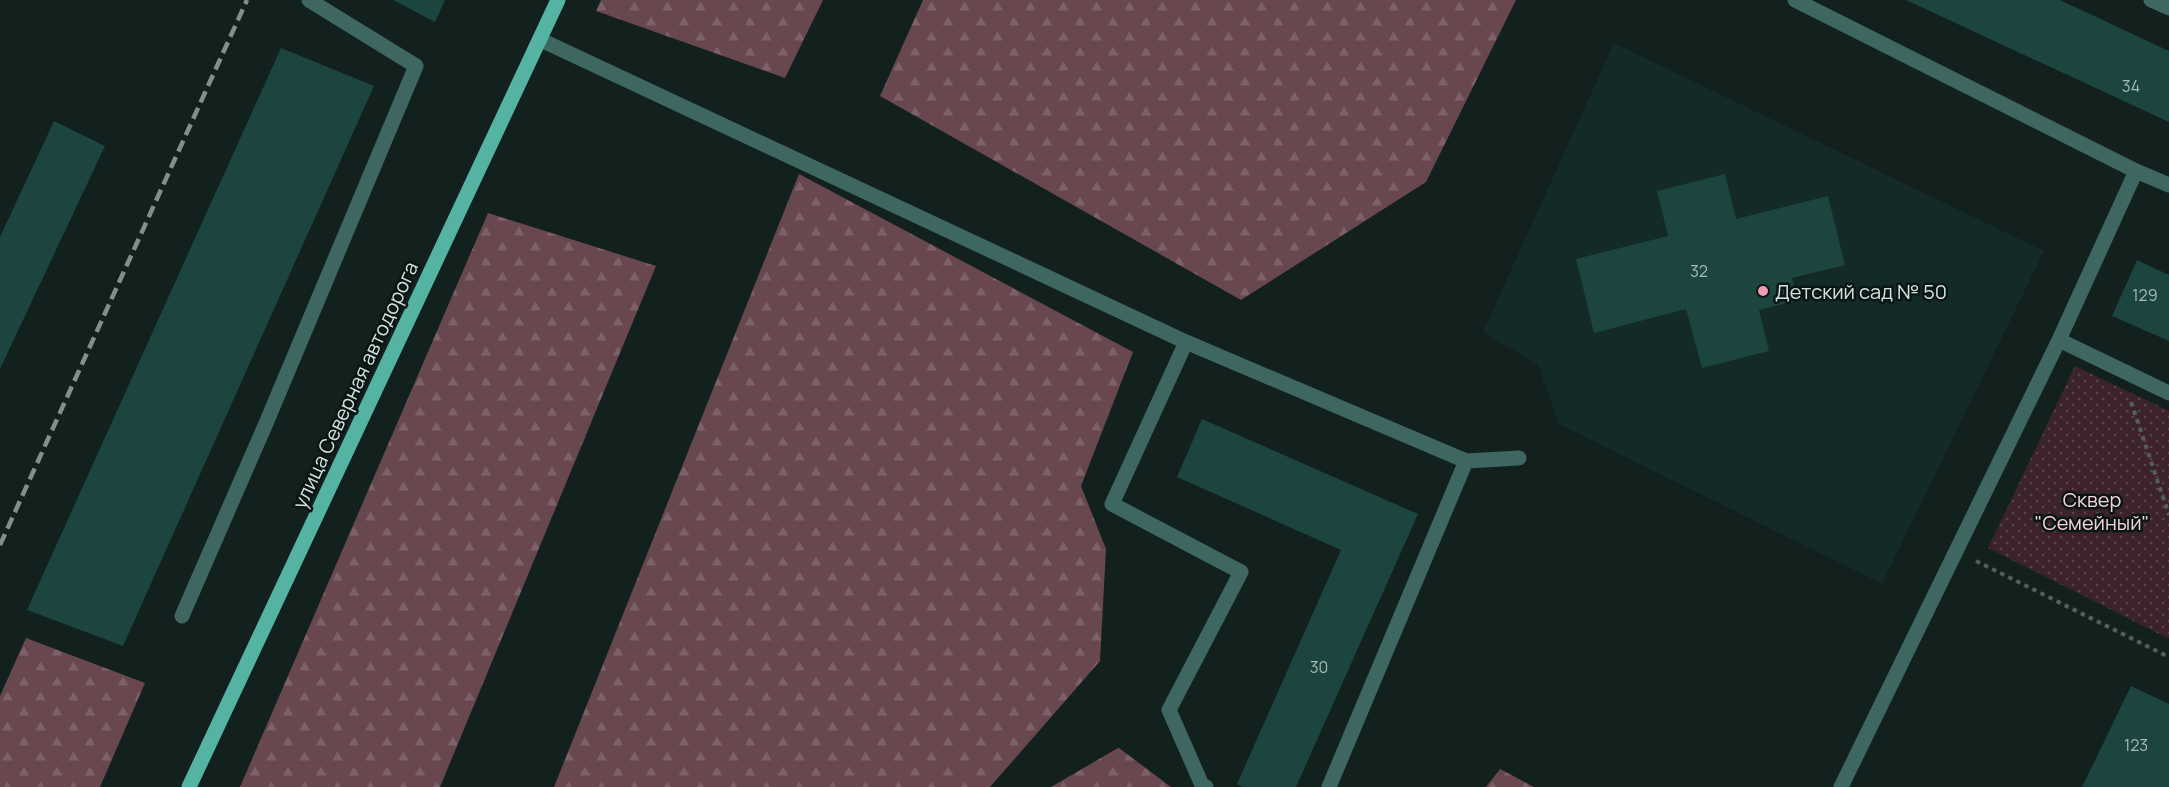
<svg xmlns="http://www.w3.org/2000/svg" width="2169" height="787" font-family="Manrope,sans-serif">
  <defs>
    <pattern id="forest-firs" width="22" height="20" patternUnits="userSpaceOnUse" patternTransform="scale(1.5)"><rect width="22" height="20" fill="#69474f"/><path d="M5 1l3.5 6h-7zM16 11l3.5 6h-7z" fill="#7e6168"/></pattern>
    <pattern id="park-dots" width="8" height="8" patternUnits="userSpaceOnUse" patternTransform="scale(1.5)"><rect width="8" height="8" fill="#3c232a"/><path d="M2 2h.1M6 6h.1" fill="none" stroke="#574348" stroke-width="1.8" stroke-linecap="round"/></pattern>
  </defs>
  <rect width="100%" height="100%" fill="#12201e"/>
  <path fill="#142a26" d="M1614 43 2044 251 1882 584 1559 424 1538 365 1483 332Z"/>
  <path fill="url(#forest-firs)" d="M601 0H823L785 78 596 11Z
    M923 0H1516L1426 182 1241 300 880 96Z
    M799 174 1133 352 1081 486 1106 549 1100 661 990 787H554Z
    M488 213 656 266 440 787H240Z
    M26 638 145 683 100 787H0V696Z
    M1119 748 1171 787H1051L1118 748Z
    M1500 769 1534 787H1486Z"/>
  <path fill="url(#park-dots)" d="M2075 366 2169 411V639L1988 548Z"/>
  <path fill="#1b453e" d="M393 0H445L435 22Z
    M1906 0H2060L2169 51V122Z
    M281 48 374 86 123 646 27 610Z
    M54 121 105 146 0 369V237Z
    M1725 174 1736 219 1828 196 1845 265 1792 278 1798 300 1759 310 1769 351 1702 368 1686 309 1594 333 1576 259 1668 236 1657 191Z
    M2137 260 2169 275V341L2112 316Z
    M1202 419 1418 514 1296 787H1243L1237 784 1341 550 1177 477Z
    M2131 686 2169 704V787H2082Z"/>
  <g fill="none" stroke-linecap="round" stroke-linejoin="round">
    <path stroke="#525f5d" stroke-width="4" stroke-dasharray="4.5 4.5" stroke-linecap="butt" d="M2131 402 2169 515
      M1976 561 2169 657"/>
    <path stroke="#3d6760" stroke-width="15" d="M1795 0 2136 171
      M2151 0 2169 8
      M541 40 1186 342 1466 461 1519 458
      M2059 340 2169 393
      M1186 342 1112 504 1241 572 1169 710 1202 785 1206 787
      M182 616 267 421 416 66 309 0
      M1329 787 1466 461
      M1841 787 2059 340 2136 171 2169 185"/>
    <path stroke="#55b3a4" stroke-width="15" d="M189 787 558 0"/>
    <path stroke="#848f8d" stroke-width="4.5" stroke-dasharray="12 6" stroke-linecap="butt" d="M0 545 247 0"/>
  </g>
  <circle fill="#f19ab2" stroke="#091714" stroke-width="2" cx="1763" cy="291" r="6"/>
  <g text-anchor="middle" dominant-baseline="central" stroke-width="5" stroke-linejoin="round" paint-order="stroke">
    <g font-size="16" fill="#a8b9b6">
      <text x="2131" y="86">34</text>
      <text x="1699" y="271">32</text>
      <text x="2145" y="295">129</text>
      <text x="1319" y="667">30</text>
      <text x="2136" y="745">123</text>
    </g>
    <g font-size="20" fill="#d7e0de" stroke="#091714" text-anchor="start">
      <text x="1775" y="291">Детский сад № 50</text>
    </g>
    <g font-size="20" fill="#d7e0de" stroke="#091714">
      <text transform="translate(355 385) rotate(-65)">улица Северная автодорога</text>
    </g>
    <g font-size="20" fill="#f8d0d9" stroke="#091714">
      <text x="2092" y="499">Сквер<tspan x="2092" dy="23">"Семейный"</tspan></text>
    </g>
  </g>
</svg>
